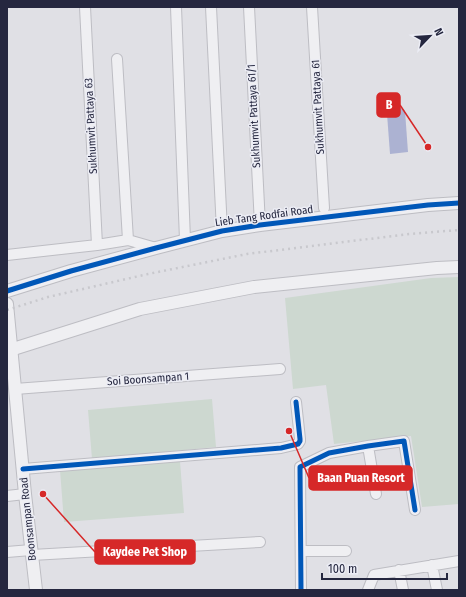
<svg xmlns="http://www.w3.org/2000/svg" width="466" height="597" font-family="'Fira Sans Condensed',sans-serif">
  <rect width="100%" height="100%" fill="#e0e0e5"/>
  <path fill="#cdd8d0" d="M459 277V504L422 507 411 436 334 444 326 385 293 389 285 298 431 278Z
    M212 399 216 447 92 459 88 410Z
    M180 461 184 513 64 522 60 470Z"/>
  <path fill="#acb2d2" d="M396 107 403 109 405 111 408 152 390 154 387 114 392 109Z"/>
  <g fill="none" stroke-linecap="round" stroke-linejoin="round">
    <defs>
      <path id="minor" d="M85 7 97 245
        M176 7 185 240
        M211 7 222 231
        M249 7 260 225
        M312 7 324 208
        M117 59 128 240
        M7 255 97 245 128 240 156 248
        M15 389 280 369
        M368 446 376 494
        M23 469 281 448 298 444 300 441V439L296 402
        M7 496 25 494
        M301 551H346
        M7 552 31 550
        M32 555 260 542
        M432 565 437 590
        M399 570 403 590
        M301 590 300 467 329 453 368 446 404 441 415 510
        M368 590 374 575 459 561"/>
      <path id="tertiary" d="M7 291 71 271 156 248 222 231 260 225 428 205 459 203
        M7 304 25 494 36 590
        M7 351 140 309 254 287 437 268 459 267"/>
    </defs>
    <use href="#minor" stroke="#bdbdc3" stroke-width="12"/>
    <use href="#tertiary" stroke="#bdbdc3" stroke-width="14"/>
    <use href="#minor" stroke="#efeff2" stroke-width="10"/>
    <use href="#tertiary" stroke="#efeff2" stroke-width="12"/>
    <path stroke="#c8c8cd" stroke-width="2.5" stroke-dasharray="2 4" stroke-linecap="butt" d="M7 310 48 297 148 274 247 254 409 234 459 230"/>
    <defs>
      <path id="cycleway" d="M7 291 71 271 156 248 222 231 260 225 428 205 459 203
        M23 469 281 448 298 444 300 441V439L296 402
        M301 590 300 467 329 453 368 446 404 441 415 510"/>
    </defs>
    <use href="#cycleway" stroke="#ecedf5" stroke-width="8"/>
    <use href="#cycleway" stroke="#0057b8" stroke-width="5"/>
  </g>
  <g text-anchor="middle" dominant-baseline="central" stroke-width="3" stroke-linejoin="round" paint-order="stroke">
    <g font-size="11" fill="#25273f" stroke="#ecedf5">
      <text transform="translate(318 107) rotate(-93)">Sukhumvit Pattaya 61</text>
      <text transform="translate(254 116) rotate(-93)">Sukhumvit Pattaya 61/1</text>
      <text transform="translate(91 126) rotate(-93)">Sukhumvit Pattaya 63</text>
      <text transform="translate(264 216) rotate(-8)">Lieb Tang Rodfai Road</text>
      <text transform="translate(148 379) rotate(-4)">Soi Boonsampan 1</text>
      <text transform="translate(28 519) rotate(-96)">Boonsampan Road</text>
    </g>
  </g>
  <path fill="none" stroke="#d62828" stroke-width="1.5" d="M428 147L400 105M289 431L309 478M43 494L95 552"/>
  <g fill="#d62828" stroke="#ecedf5" stroke-width="1.5">
    <circle cx="428" cy="147" r="4"/>
    <circle cx="289" cy="431" r="4"/>
    <circle cx="43" cy="494" r="4"/>
  </g>
  <g fill="#d62828" stroke="#d62828" stroke-width="1.5">
    <rect x="377" y="93" width="23" height="24" rx="4"/>
    <rect x="309" y="466" width="103" height="24" rx="4"/>
    <rect x="95" y="540" width="100" height="24" rx="4"/>
  </g>
  <g font-size="12" text-anchor="middle" font-weight="bold" fill="#fff">
    <text x="389" y="109">B</text>
    <text x="361" y="482">Baan Puan Resort</text>
    <text x="145" y="556">Kaydee Pet Shop</text>
  </g>
  <rect width="466" height="597" fill="none" stroke="#25273f" stroke-width="16"/>
  <g transform="translate(430 36) rotate(65)" stroke="#ecedf5" stroke-width="3" paint-order="stroke">
  <path d="M0-3L7 15L0 10L-7 15Z" fill="#25273f"/>
  <text y="-6" font-size="11" font-weight="bold" text-anchor="middle" fill="#25273f">N</text>
  </g>
  <path d="M322 573v6h125v-6" fill="none" stroke="#25273f" stroke-width="2"/>
  <text x="328" y="573" font-size="12" fill="#25273f" stroke="#ecedf5" stroke-width="3" paint-order="stroke">100 m</text>
</svg>
